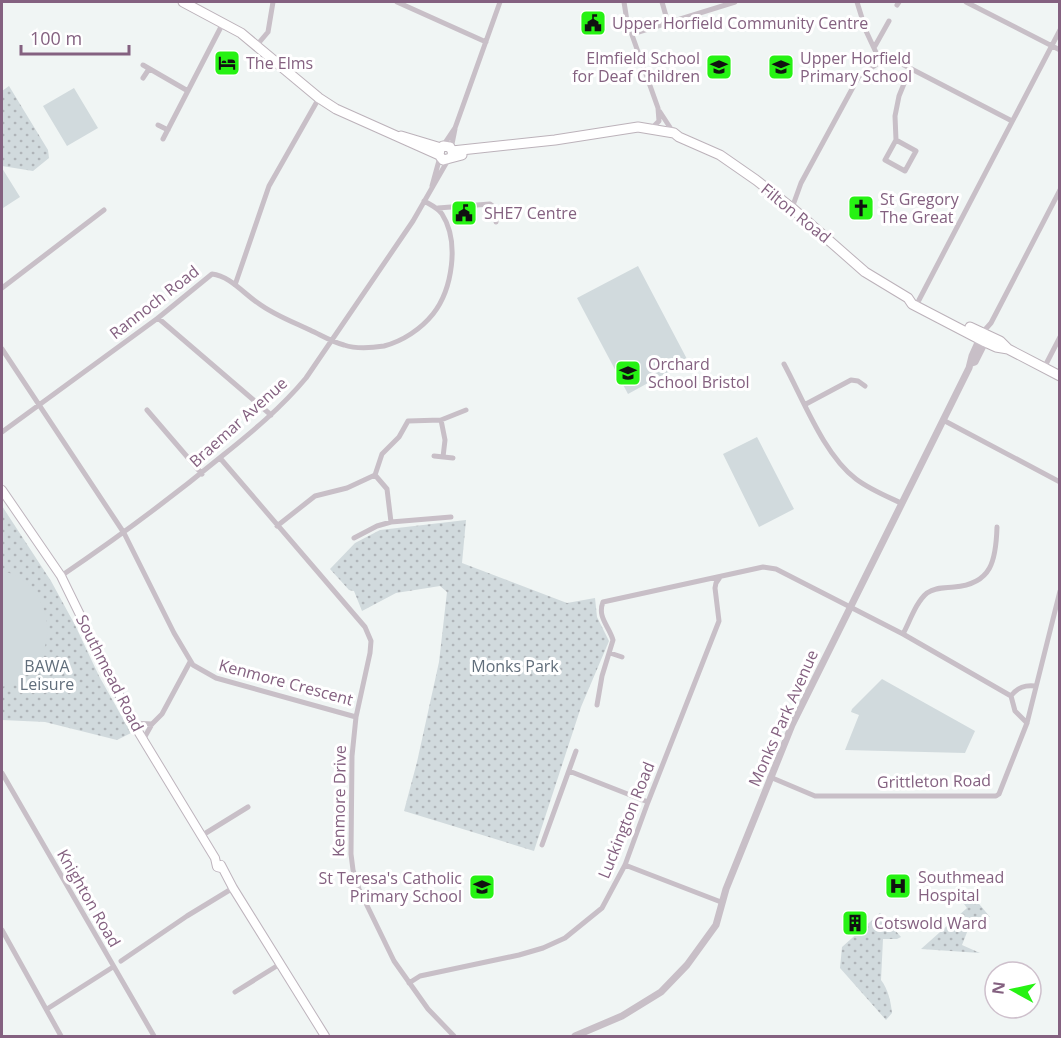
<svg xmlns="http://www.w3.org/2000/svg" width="1061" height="1038" font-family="'Open Sans',sans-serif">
  <defs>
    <pattern id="grass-dots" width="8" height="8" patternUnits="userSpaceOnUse" patternTransform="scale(1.5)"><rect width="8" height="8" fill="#d1dadd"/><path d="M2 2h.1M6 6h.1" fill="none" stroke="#afb4b8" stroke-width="1.8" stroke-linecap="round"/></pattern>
  </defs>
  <rect width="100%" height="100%" fill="#f0f5f4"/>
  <path fill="url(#grass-dots)" d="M9 86 48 150 49 158 33 171 2 166V91Z
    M2 506 51 581 75 625 99 676 131 733 117 740 45 722 2 720Z
    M466 520 462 563 567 603 595 598 597 617 609 641 581 707 534 851 404 811 417 762 439 662 447 592 440 586 396 593 362 611 354 591 349 590 330 569 355 543 380 530Z
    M955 892 970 893 990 917H973L962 945 980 953 921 949 967 908Z
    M880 913 901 937 897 939H883L881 980C888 989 891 1002 892 1013L886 1020 840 968 842 947Z"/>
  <path fill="#d1dadd" d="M74 88 98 128 67 146 43 106Z
    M2 168 20 197 3 208 2 206Z
    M638 266 688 361 628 394 577 298Z
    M757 437 794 509 759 527 723 454Z
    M2 571C46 580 63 640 30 671 22 679 12 683 2 687Z
    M882 679 975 731 965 753 845 750 859 715 851 712 852 709Z"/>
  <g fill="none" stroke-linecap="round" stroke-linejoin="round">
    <defs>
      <path id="secondary" d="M2 490 61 576 133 723 215 858 217 867 221 868
        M221 865 233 888 325 1036"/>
      <path id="primary" d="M183 2 241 33 319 98 336 109 439 155
        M401 136 441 148
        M452 151 555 140 638 127 674 133 679 137 720 155 756 180 792 208 865 272 908 298 912 304 985 342 996 347 1008 349
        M451 157 453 153 450 147 443 146 440 149 439 155 443 160 462 155
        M970 327 1000 341 1008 349 1060 376"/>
    </defs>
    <use href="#secondary" stroke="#beb4bd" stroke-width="10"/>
    <use href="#primary" stroke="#bcb2ba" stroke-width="11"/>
    <path stroke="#c8bfc7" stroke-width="5" d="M397 2 486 42
      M624 2 627 21 658 108 659 121 652 128
      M662 2 668 23
      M857 2 866 31 880 61
      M966 2 1060 50
      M897 5 899 2
      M632 34 735 2
      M257 45 268 32 273 2
      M875 46 889 21
      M880 61 892 60 898 62 1012 121
      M143 65 188 91
      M143 78 149 69
      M660 112 673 132
      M158 125 168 130
      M163 139 223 23
      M896 140 916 151 905 171 885 160 896 140 895 116 899 96 910 69
      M443 146 455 128 500 2
      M451 149 455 129
      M432 186 440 157
      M438 208 490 204 494 207 496 222
      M792 208 801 183 858 78C864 69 873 69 880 61
      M235 285 269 186 319 98
      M2 288 104 210
      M919 300 1060 30
      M158 318 271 415
      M982 333 991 323 1060 190
      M2 349 124 533 174 633 193 665 216 678 356 717
      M784 364C803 399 824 455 856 479 869 489 886 496 901 503
      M1044 368 1060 337
      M806 404 851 380 858 381 865 386
      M147 410 202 474
      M441 420 445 440 443 457
      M943 420 1060 482
      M2 432 158 318 212 274C230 276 244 294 258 303 274 315 293 322 310 330 321 335 332 342 344 345 356 349 371 348 384 346 403 341 421 329 433 314 452 290 460 242 442 214 438 208 431 205 424 201
      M434 456 453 458
      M220 458 365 627 371 641 370 653 356 717 352 756 351 854 353 870 359 889 394 961 428 1009 454 1036
      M375 475 387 489 391 522
      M277 526 315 496 347 488 375 475 382 454 399 437 408 421 441 420 466 410
      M354 538 377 526 391 522 451 517
      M61 576C117 538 170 499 222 456 252 432 281 408 306 378L413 221 448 160
      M903 634C910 621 916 602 927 593 935 587 945 588 954 587 992 584 996 560 997 527
      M610 653 622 657
      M597 705 602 676 613 640C609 626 597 617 603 602L763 567 776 569 903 634 1011 696
      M133 723 152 724
      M1027 723 1015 711 1011 696C1018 687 1025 685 1035 686
      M143 740 152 724 162 714 190 662
      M569 771 648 802
      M2 773 154 1036
      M770 777 815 796H996L999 794 1027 723 1060 591
      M201 836 248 807
      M542 845 576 751
      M625 865 721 902
      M2 930 61 1036
      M121 961 187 916 233 888
      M409 983 420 976 519 955 543 948 565 938 602 908 625 865 648 802 719 621 715 588 716 583 720 577
      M235 992 280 964
      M47 1009 113 967"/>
    <path stroke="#c8bfc7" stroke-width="7" d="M972 363 975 362 987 338
      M575 1036 622 1016 661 992 687 965 716 925 726 889 792 725 969 368 972 356 981 336"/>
    <use href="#secondary" stroke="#fff" stroke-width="8"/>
    <use href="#primary" stroke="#fff" stroke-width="9"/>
  </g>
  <defs>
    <symbol id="civic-square" viewBox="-11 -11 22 22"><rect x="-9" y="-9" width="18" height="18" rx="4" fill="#26f213" stroke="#fff"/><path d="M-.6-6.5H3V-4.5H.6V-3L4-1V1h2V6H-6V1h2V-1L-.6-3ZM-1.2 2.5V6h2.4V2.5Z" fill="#111"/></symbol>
    <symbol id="hotel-square" viewBox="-11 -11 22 22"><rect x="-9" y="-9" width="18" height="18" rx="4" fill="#26f213" stroke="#fff"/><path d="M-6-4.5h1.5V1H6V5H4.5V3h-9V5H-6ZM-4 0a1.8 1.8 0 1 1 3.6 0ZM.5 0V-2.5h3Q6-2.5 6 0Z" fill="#111"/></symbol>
    <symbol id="school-square" viewBox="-11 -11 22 22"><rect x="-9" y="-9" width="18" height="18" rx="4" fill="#26f213" stroke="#fff"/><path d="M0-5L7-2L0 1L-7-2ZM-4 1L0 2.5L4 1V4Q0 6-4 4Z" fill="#111"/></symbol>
    <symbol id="church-square" viewBox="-11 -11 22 22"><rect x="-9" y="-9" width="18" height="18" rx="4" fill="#26f213" stroke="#fff"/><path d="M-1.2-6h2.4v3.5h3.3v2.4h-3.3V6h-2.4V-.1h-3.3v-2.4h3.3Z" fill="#111"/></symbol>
    <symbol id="hospital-square" viewBox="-11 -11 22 22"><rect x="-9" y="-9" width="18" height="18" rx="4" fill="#26f213" stroke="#fff"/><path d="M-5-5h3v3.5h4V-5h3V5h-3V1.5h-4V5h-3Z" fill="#111"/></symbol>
    <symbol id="building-square" viewBox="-11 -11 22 22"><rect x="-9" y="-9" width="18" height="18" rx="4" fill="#26f213" stroke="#fff"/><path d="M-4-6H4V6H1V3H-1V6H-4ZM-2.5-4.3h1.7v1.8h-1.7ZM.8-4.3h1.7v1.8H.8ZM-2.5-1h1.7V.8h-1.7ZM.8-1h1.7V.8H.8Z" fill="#111"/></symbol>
  </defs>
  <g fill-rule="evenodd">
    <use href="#civic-square" x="578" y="8" width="30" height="30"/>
    <use href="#hotel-square" x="212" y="48" width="30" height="30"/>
    <use href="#school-square" x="704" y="52" width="30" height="30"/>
    <use href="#school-square" x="766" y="52" width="30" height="30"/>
    <use href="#church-square" x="846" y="193" width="30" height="30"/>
    <use href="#civic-square" x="449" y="198" width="30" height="30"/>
    <use href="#school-square" x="613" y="358" width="30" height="30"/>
    <use href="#hospital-square" x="883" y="871" width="30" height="30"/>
    <use href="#school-square" x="467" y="872" width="30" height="30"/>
    <use href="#building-square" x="840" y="908" width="30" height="30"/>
  </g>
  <g text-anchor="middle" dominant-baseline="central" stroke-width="6" stroke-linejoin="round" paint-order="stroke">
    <g font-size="16" fill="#846180" stroke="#fff" text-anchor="start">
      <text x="612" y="23">Upper Horfield Community Centre</text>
      <text x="700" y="58" text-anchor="end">Elmfield School<tspan x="700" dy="18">for Deaf Children</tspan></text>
      <text x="800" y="58">Upper Horfield<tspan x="800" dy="18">Primary School</tspan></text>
      <text x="246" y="63">The Elms</text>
      <text x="880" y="199">St Gregory<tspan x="880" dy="18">The Great</tspan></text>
      <text x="484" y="213">SHE7 Centre</text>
      <text x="648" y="364">Orchard<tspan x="648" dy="18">School Bristol</tspan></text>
      <text x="918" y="877">Southmead<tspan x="918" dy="18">Hospital</tspan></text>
      <text x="462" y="878" text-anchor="end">St Teresa's Catholic<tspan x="462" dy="18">Primary School</tspan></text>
      <text x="874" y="923">Cotswold Ward</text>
    </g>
    <g font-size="16" fill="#846180" stroke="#fff">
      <text transform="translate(796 213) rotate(39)">Filton Road</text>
      <text transform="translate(154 302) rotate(-38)">Rannoch Road</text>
      <text transform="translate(238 422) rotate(-42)">Braemar Avenue</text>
      <text transform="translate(110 673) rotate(63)">Southmead Road</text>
      <text transform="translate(286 682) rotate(15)">Kenmore Crescent</text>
      <text transform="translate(783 718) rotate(-66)">Monks Park Avenue</text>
      <text transform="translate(934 781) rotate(-1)">Grittleton Road</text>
      <text transform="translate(339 801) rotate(-89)">Kenmore Drive</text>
      <text transform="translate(626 820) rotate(-68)">Luckington Road</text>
      <text transform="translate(89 898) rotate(60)">Knighton Road</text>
    </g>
    <g font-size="16" fill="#616e7b" stroke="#fff">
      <text x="47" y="666">BAWA<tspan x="47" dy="18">Leisure</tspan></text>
      <text x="515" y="666">Monks Park</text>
    </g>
  </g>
  <rect width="1061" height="1038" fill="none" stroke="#846180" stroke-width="6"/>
  <g transform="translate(1013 990) rotate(278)"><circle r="28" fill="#ffffff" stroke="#cec0cc" stroke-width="1.5"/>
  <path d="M0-4.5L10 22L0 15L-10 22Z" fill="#26f213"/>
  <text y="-9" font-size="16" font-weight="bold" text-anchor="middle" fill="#846180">N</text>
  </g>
  <path d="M21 45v9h108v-9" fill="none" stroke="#846180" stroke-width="3"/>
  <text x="30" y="45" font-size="18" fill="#846180" stroke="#ffffff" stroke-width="4.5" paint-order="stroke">100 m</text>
</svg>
